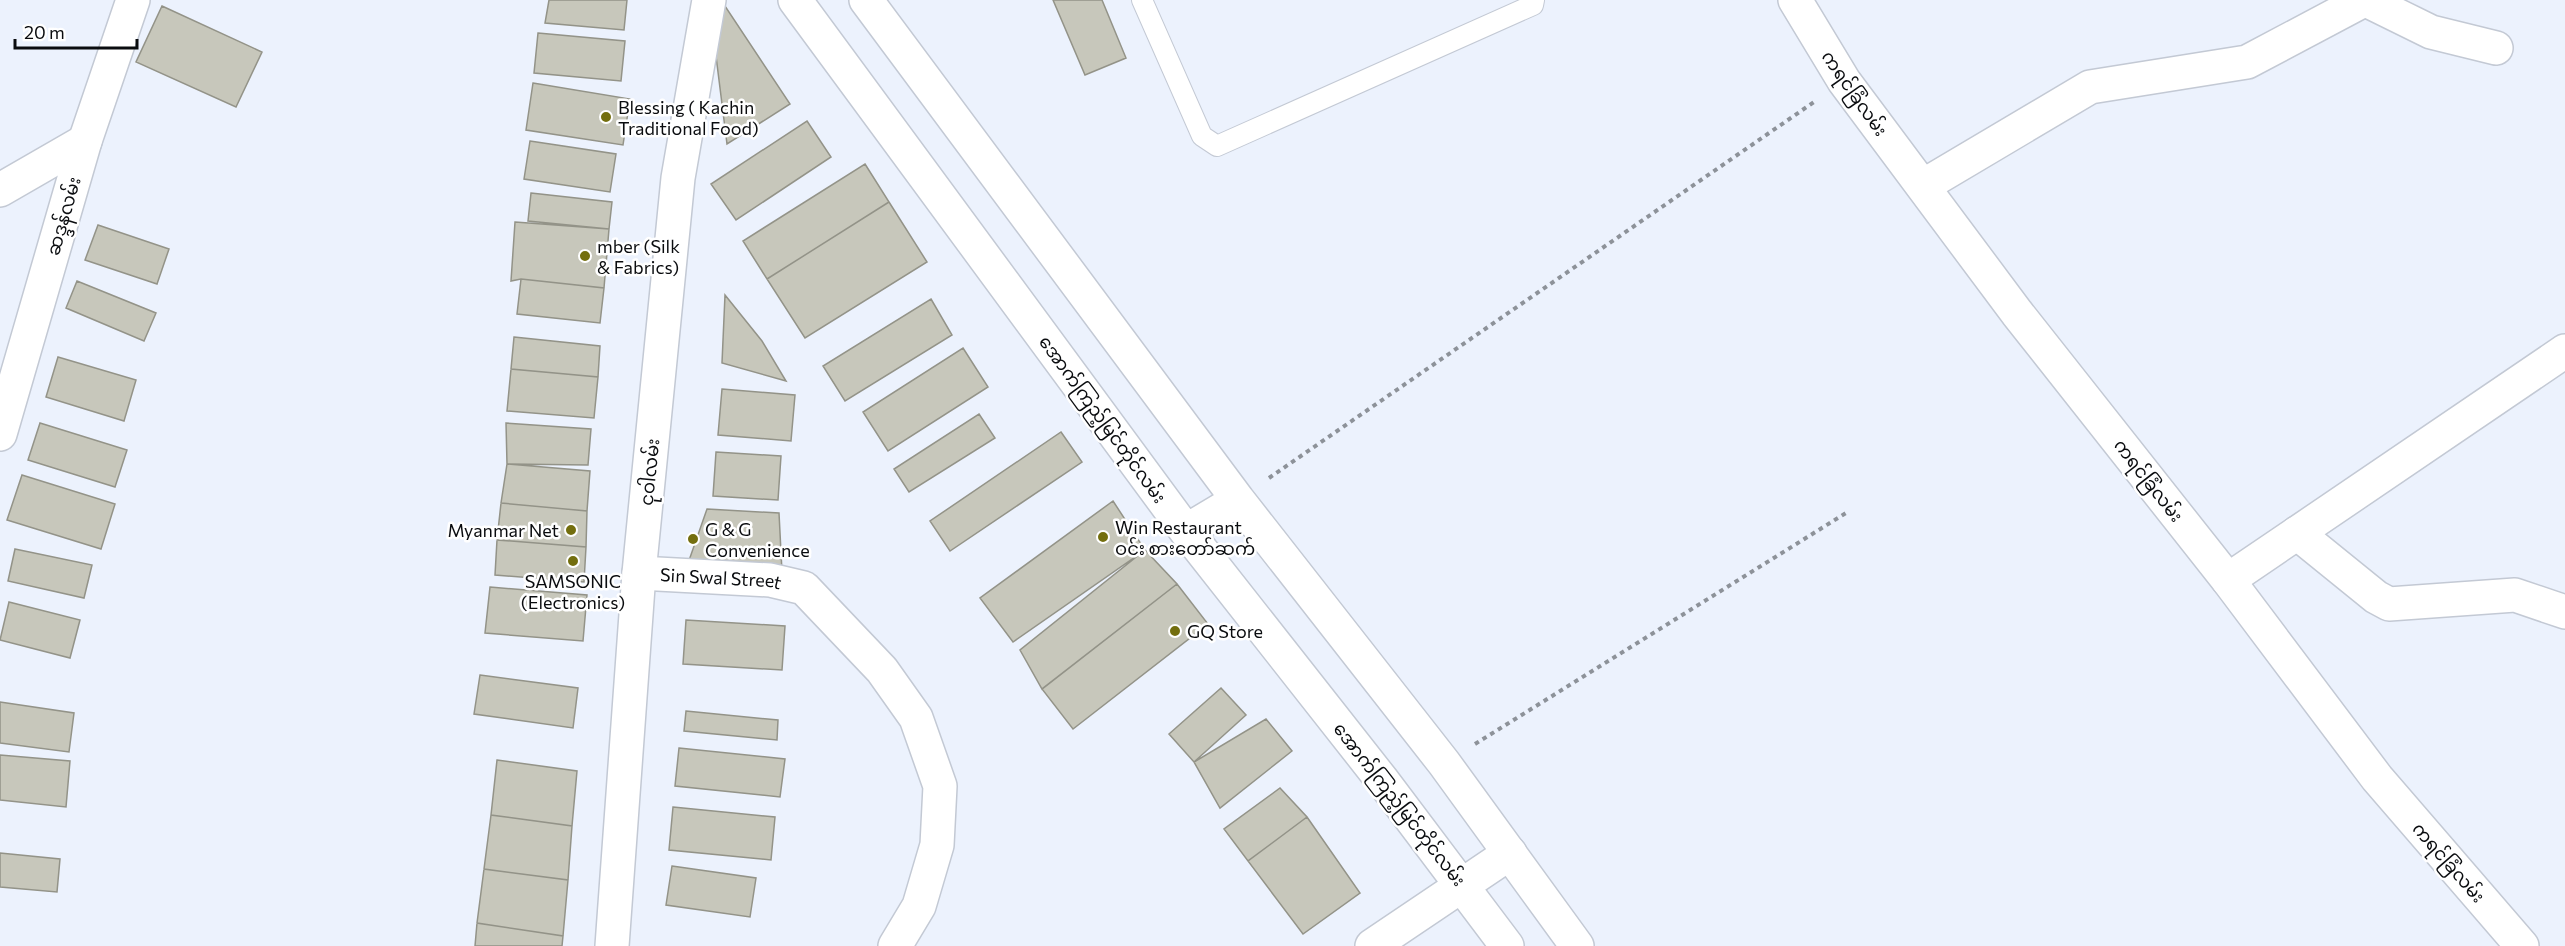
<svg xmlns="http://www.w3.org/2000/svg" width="2565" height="946" font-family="Commissioner,'Noto Sans Myanmar',sans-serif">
  <rect width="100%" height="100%" fill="#ecf2fd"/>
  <path fill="#c7c7bb" stroke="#939388" stroke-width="1.5" d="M549 0H627L624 30 545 23Z
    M709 0H721L790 104 727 144Z
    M1053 0H1102L1126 58 1085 75Z
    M162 6 262 52 236 107 136 62Z
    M538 33 625 41 621 81 534 73Z
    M533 83 630 99 623 145 526 130Z
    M807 121 831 157 736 220 711 184Z
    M530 141 616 154 610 192 524 179Z
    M865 164 889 202 767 279 743 241Z
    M531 193 612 202 609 229 528 221Z
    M889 202 927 262 805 338 767 279Z
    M515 222 609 229 604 288 521 279 511 281Z
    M98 225 169 249 157 284 85 260Z
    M521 279 604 288 600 323 517 314Z
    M77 281 156 313 144 341 66 308Z
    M725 295 762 341 786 381 722 363Z
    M931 299 952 335 845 401 823 366Z
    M514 337 600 346 598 377 511 369Z
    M963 348 988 387 888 451 863 412Z
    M58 357 136 380 124 421 46 397Z
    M511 369 598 377 594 418 507 411Z
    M722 389 795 395 791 441 718 435Z
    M979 414 995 438 909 492 894 469Z
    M40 423 127 450 115 487 28 460Z
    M506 423 591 429 588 465 507 464Z
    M1061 432 1082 462 950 551 930 521Z
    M716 452 781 456 778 500 713 496Z
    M507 464 590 471 587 511 501 503Z
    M22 475 115 504 101 549 7 520Z
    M1113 501 1145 550 1013 642 980 598Z
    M501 503 587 511 586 547 497 540Z
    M707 509 779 513 782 572 686 569Z
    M497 540 586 547 584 582 495 575Z
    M15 549 92 565 84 598 8 581Z
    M1145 550 1177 584 1042 689 1020 650Z
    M1177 584 1208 624 1073 729 1042 689Z
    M490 587 587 595 583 641 485 633Z
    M9 602 80 620 70 658 0 640Z
    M686 620 785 626 782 670 683 664Z
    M480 675 578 688 573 728 474 714Z
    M1221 688 1246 715 1194 762 1169 734Z
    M0 702 74 713 69 752 0 743Z
    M686 711 778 720 777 740 684 731Z
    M1266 719 1292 751 1220 808 1194 762Z
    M679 748 785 759 780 797 675 786Z
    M0 755 70 761 66 807 0 800Z
    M497 760 577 771 572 826 491 815Z
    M1280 788 1307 817 1248 861 1224 829Z
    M673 807 775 817 771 860 669 850Z
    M491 815 572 826 568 880 484 869Z
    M1307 817 1360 893 1303 934 1248 861Z
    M0 853 60 859 57 892 0 887Z
    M672 866 756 878 750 917 666 905Z
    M484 869 568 880 563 936 477 923Z
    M477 923 563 936 562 946H475Z"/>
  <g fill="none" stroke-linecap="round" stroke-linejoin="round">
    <defs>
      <path id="lane" d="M1142 0 1202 136 1217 146 1533 5 1534 0"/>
      <g id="street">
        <path d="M1795 0 1844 81 2017 313 2228 580 2377 778 2522 946"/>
        <path d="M2366 0 2431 32 2496 48"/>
        <path d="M1923 186 2090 87 2247 62 2364 0"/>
        <path d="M0 190 85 141"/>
        <path d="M0 434 85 141 133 0"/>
        <path d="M2297 533 2376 597 2389 604 2515 595 2565 612"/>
        <path id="s1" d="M639 573 770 580 804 588 882 670 916 718 940 786 937 845 919 906 895 946"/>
        <path d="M2228 580 2565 351"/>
        <path d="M1372 946 1510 853"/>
      </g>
      <path id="secondary" d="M795 0 1186 531 1382 780 1507 946
        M866 0 1238 500 1444 763 1577 946
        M1186 531 1238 500
        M612 946 639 573 678 178 709 0"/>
    </defs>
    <use href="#lane" stroke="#c3c9d4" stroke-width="22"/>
    <use href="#street" stroke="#c3c9d4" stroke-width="36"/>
    <use href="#secondary" stroke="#c3c9d4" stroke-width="36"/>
    <path stroke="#8d9299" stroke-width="4" stroke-dasharray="4.5 4.5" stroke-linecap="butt" d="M1269 478 1814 102
      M1475 744 1846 513"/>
    <use href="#lane" stroke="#fff" stroke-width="20"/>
    <use href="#street" stroke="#fff" stroke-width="33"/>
    <use href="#secondary" stroke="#fff" stroke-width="33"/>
  </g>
  <g fill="#736e0e" stroke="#fff" stroke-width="2">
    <circle cx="606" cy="117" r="6"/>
    <circle cx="585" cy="256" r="6"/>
    <circle cx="571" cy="530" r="6"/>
    <circle cx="1103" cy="537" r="6"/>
    <circle cx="693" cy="539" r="6"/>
    <circle cx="573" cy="561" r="6"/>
    <circle cx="1175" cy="631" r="6"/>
  </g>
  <g text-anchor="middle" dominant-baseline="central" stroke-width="5" stroke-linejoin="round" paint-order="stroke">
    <g font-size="18" fill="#0a0c0f" stroke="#fff">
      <text transform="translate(1855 93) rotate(55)">ကရင်ခြံလမ်း</text>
      <text transform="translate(63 216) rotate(-74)">ဆဒ္ဒန်လမ်း</text>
      <text transform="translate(1103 419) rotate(54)">အောက်ကြည့်မြင်တိုင်လမ်း</text>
      <text transform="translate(649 472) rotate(-84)">ငုဝါလမ်း</text>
      <text transform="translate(2149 480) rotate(52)">ကရင်ခြံလမ်း</text>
      <text stroke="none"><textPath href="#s1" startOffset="82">Sin Swal Street</textPath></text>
      <text transform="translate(1400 804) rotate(52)">အောက်ကြည့်မြင်တိုင်လမ်း</text>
      <text transform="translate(2449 862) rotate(49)">ကရင်ခြံလမ်း</text>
    </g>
    <g font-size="18" fill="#0a0c0f" stroke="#fff" text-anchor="start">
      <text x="618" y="107">Blessing ( Kachin<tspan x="618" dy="21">Traditional Food)</tspan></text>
      <text x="597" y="246">mber (Silk<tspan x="597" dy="21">&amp; Fabrics)</tspan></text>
      <text x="1115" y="527">Win Restaurant<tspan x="1115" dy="21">ဝင်း စားတော်ဆက်</tspan></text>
      <text x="705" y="529">G &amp; G<tspan x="705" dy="21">Convenience</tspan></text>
      <text x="559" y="530" text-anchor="end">Myanmar Net</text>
      <text x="573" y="581" text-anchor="middle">SAMSONIC<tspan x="573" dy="21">(Electronics)</tspan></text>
      <text x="1187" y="631">GQ Store</text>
    </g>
  </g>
  <path d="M15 39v9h122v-9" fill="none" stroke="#0a0c0f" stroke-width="3"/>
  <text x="24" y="39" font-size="18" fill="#0a0c0f" stroke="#ffffff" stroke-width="4.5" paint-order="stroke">20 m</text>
</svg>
